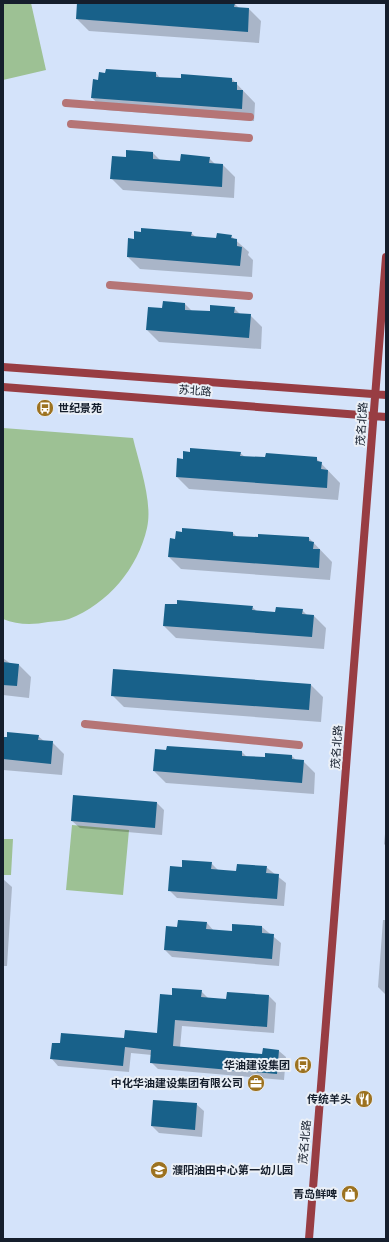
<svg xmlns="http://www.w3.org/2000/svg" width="389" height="1242" font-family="'Fira Sans Condensed','Noto Sans SC',sans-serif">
  <rect width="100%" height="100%" fill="#d4e3fa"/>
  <path fill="#9dc194" d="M3 3H31L46 70 3 80Z
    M3 428 133 438C139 464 153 502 147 528 138 568 108 604 69 619 63 621 55 621 48 622 33 625 17 625 3 619Z
    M72 825 129 830 123 895 66 890Z
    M3 839H13L11 875H3Z"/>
  <path fill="#0003" d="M78 3H182L204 6 205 3H234L239 8 249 9 261 21 259 43 89 31 77 19Z
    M156 73 160 78 232 79 255 103 254 121 105 110 92 98 99 81Z
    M153 153 161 161 181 162 209 158 216 165H223L235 177 234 198 123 190 111 178 126 158Z
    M191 233 196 237 217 239 231 236 249 252 248 255 253 260 252 277 140 269 128 257 134 240Z
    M185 304 192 311 210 312 234 308 241 315H250L262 327 261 349 159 342 147 330 163 309Z
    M240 453 245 457 316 458 340 483 338 500 189 489 177 477 184 460Z
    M232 532 237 537 309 538 332 562 330 580 181 569 169 557Z
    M252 607 257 611 276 613 302 610 307 615 314 616 326 628 324 649 176 638 164 626Z
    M3 658 11 664 19 665 31 677 29 698 3 695Z
    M311 685 323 697 321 722 124 707 112 695Z
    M38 736 44 741 52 742 64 754 62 775 3 770V738Z
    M168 747 242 752 247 757 266 758V754L292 756 297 761H303L315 773 314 794 166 783 154 771 156 750 167 751Z
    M74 797 157 803 164 810 162 835 80 828 72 821Z
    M386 824V846L384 844Z
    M211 863 219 871 237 872 266 867 286 883 284 906 177 898 169 890 183 868Z
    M3 879 12 887 7 966H4L3 977Z
    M383 920H386V995L378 987Z
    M207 923 214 931 232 932 262 927 281 943 279 966 172 957 165 950 166 927 178 928Z
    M201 991 208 998 227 1000 228 993 269 996 276 1003 274 1033 182 1026 180 1048 263 1055 279 1051 286 1057 284 1080 158 1069 151 1062 152 1055 131 1053 129 1072 58 1066 52 1059 125 1039 158 1035 173 996Z
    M196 1104 204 1111 202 1137 159 1133 152 1126Z"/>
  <path fill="#18618a" d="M77 3 204 4V3H235L234 7 249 8 248 32 76 19Z
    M106 69 156 72V77L181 78V74L232 78V82H237V90H243L242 109 91 98 93 79 98 80 99 72 105 73Z
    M126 150 153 152V159L180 161 181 154 210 157 209 163 223 164 222 187 110 179 112 156 126 157Z
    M141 228 192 232 191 236 216 238 217 233 232 235 231 238 237 239V246L242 247 240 266 127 257 128 238 134 239V231L141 232Z
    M163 301 185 303V310L210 311V305L235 307 234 313 251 314 249 338 146 330 148 307 162 308Z
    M190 448 241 452 240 456 265 457 266 453 317 457V461L322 462 321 469 328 470 327 488 176 477 177 458 183 459V451L190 452Z
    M182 528 233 532V536L258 537V534L309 537V541L314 542 313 549H320L319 568 168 557 170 538 175 539 176 531 182 532Z
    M177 600 253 606 252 610 275 612 276 607 303 609 302 614 314 615 312 637 163 626 165 604H177Z
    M3 662 19 664 17 686 3 685Z
    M113 669 311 684 309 710 111 696Z
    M7 732 39 735 38 740 53 741 51 764 3 759V737H7Z
    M167 746 242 751V756L265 757V753L292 755V759L304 760 302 783 153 771 155 749 166 750Z
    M73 795 157 802 155 828 71 821Z
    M182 860 212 862 211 869 236 871 237 864 267 866 266 873 279 874 277 899 168 891 170 866 182 867Z
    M178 920 207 922 206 929 232 931V924L262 926V933L274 934 272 959 164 950 166 926 177 927Z
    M172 988 202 990 201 997 226 999 227 992 269 995 267 1027 175 1020 173 1046 262 1054 263 1048 279 1050 277 1074 150 1063 151 1050 125 1047 123 1066 50 1059 52 1043H60L61 1033 124 1038 125 1030 157 1033 160 994 172 995Z
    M153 1100 197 1103 195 1130 151 1126Z"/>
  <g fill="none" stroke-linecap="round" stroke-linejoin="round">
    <path stroke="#b57576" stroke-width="8" d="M66 103 250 117
      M71 124 249 138
      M110 285 249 296
      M85 724 299 745"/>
    <path stroke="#983d43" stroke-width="8" d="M3 367 386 395
      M3 387 386 417
      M309 1239 386 257"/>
  </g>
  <defs>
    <symbol id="bus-disc" viewBox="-11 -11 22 22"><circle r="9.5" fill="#9c7220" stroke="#ebf0f7"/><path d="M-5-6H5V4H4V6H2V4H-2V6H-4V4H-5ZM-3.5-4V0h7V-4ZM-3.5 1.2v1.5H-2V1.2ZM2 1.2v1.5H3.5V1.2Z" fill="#fff"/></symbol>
    <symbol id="office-disc" viewBox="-11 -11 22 22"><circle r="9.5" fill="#9c7220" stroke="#ebf0f7"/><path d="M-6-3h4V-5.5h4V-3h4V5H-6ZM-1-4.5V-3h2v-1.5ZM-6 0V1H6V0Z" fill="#fff"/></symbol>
    <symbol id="restaurant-disc" viewBox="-11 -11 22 22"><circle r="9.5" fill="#9c7220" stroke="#ebf0f7"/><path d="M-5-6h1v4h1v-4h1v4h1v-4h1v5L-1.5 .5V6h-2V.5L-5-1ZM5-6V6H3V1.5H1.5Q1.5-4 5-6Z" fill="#fff"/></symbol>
    <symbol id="school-disc" viewBox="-11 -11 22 22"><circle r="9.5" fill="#9c7220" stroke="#ebf0f7"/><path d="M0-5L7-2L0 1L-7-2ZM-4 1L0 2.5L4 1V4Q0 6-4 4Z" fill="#fff"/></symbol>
    <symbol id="shop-disc" viewBox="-11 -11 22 22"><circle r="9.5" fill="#9c7220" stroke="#ebf0f7"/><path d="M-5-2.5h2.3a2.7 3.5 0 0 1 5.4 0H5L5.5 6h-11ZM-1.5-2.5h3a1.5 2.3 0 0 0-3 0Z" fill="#fff"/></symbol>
  </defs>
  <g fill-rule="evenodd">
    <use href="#bus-disc" x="35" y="398" width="20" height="20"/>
    <use href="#bus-disc" x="293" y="1055" width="20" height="20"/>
    <use href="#office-disc" x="246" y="1073" width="20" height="20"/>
    <use href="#restaurant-disc" x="354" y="1089" width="20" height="20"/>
    <use href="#school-disc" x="149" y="1160" width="20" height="20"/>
    <use href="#shop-disc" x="340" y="1184" width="20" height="20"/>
  </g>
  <g text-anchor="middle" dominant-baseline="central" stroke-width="4" stroke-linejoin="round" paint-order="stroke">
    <g font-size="11" fill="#151e2c" stroke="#ebf0f7">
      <text transform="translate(195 391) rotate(4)">苏北路</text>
      <text transform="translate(362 424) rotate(-86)">茂名北路</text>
      <text transform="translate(337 747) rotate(-86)">茂名北路</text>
      <text transform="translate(305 1142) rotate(-85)">茂名北路</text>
    </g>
    <g font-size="11" font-weight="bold" fill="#151e2c" stroke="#ebf0f7" text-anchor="end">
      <text x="58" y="408" text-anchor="start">世纪景苑</text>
      <text x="290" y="1065">华油建设集团</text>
      <text x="243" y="1083">中化华油建设集团有限公司</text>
      <text x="351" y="1099">传统羊头</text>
      <text x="172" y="1170" text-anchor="start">濮阳油田中心第一幼儿园</text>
      <text x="337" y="1194">青岛鲜啤</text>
    </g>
  </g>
  <rect width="389" height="1242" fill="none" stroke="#151e2c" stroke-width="8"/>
</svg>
